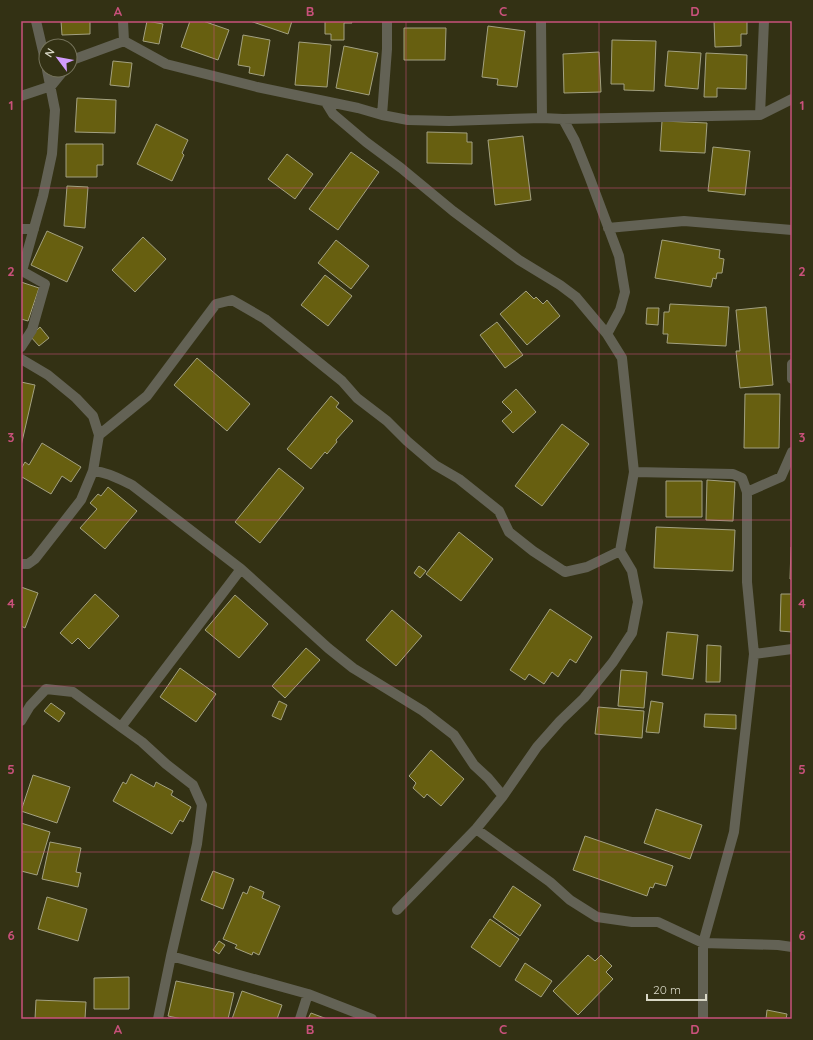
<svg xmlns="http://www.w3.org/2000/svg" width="813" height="1040" font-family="Quicksand,sans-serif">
  <rect width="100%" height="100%" fill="#333114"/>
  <path fill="#675f10" stroke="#a3a181" d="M61 21H90V34L62 35Z
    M147 21 163 24 159 44 143 41Z
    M190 21H203L229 30 218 60 181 47Z
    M250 21H292L288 34Z
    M325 21H351L352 23H344V40H331V34H325Z
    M714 21H747V34H741V46L715 47Z
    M488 26 525 31 517 87 497 85 498 79 482 77Z
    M404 28H446L445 60H404Z
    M243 35 270 40 264 76 249 73 250 67 238 65Z
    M612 40 656 41 654 91 624 90V84H611Z
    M299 42 331 45 327 87 295 85Z
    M344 46 378 53 369 95 336 88Z
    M668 51 701 53 698 89 665 86Z
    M599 52 601 92 564 93 563 54Z
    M706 53 747 55 746 89 717 88V97H704Z
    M113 61 132 63 129 87 110 85Z
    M77 98 116 100 115 133 75 132Z
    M662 121 707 123 705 153 660 151Z
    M156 124 188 140 182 153 184 155 172 181 137 164Z
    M427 132 467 133V142H472V164L427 163Z
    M523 136 531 200 495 205 488 140Z
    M66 144H103V165H97V177H66Z
    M713 147 750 151 745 195 708 191Z
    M351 152 379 172 338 230 309 209Z
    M287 154 313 174 295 199 268 179Z
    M67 186 88 187 85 228 64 226Z
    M47 231 83 247 67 282 31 265Z
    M143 237 166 259 135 292 112 270Z
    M336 240 369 266 351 289 318 263Z
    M662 240 720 250 719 258 724 259 722 273H717L716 279 713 278 711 287 655 278Z
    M325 275 352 296 328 326 301 305Z
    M21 282 39 288 28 321 21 319Z
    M526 291 534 299 536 297 543 304 547 300 560 316 527 345 500 314Z
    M670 304 729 307 726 346 667 343 668 334H663L664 312H669Z
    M766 307 773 385 740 388 736 351H740L736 310Z
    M647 308H659L658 325 646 324Z
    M497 322 523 355 505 368 480 335Z
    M40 327 49 338 39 346 30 336Z
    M197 358 250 404 227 431 174 385Z
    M21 382 35 385 21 446Z
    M516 389 536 412 513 433 502 421 512 412 502 402Z
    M745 394H780L779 448H744Z
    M331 396 339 403 336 407 353 421 336 440 337 442 327 454 325 452 311 469 287 449Z
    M562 424 589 444 542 506 515 486Z
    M42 443 81 467 71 482 62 476 51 494 22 477 21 479V469L25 462 29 465Z
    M279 468 304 488 260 543 235 522Z
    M707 480 735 482 733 521 706 520Z
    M666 481H702V517H666Z
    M108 487 137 511 105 549 80 528 97 509 90 503 98 494 101 496Z
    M656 527 735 530 733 571 654 568Z
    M459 532 493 559 461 601 426 574Z
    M791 547H792V579H790Z
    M419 566 426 571 420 578 414 573Z
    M21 587 38 593 25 628 21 626Z
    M95 594 119 616 89 649 78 638 72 644 60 633Z
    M781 594H792V632L780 631Z
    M235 595 268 624 239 658 205 630Z
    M550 609 592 637 576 663 570 659 558 677 552 672 544 684 529 674 525 680 510 670Z
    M392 610 422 636 396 666 366 640Z
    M667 632 698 635 693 679 662 675Z
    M707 645 721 646 720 682H706Z
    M306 648 320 660 285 698 272 686Z
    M180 668 216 694 196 722 160 697Z
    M621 670 647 672 644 708 618 706Z
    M279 701 287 705 281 720 272 716Z
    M651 701 663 703 659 733 646 732Z
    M51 703 65 713 59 722 44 711Z
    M598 707 644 711 642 738 595 734Z
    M705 714 736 715V729L704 727Z
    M431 750 464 779 441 806 427 794 424 798 413 788 416 783 409 776Z
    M131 774 154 787 156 782 173 791 171 795 191 807 183 822 180 820 172 834 113 801 123 782 126 784Z
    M33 775 70 787 57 823 21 811Z
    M656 809 702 825 690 859 644 843Z
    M21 823 50 832 37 875 21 871Z
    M585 836 673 866 666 886 655 883 653 888 650 887 647 896 573 870Z
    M50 842 81 848 76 872 81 873 78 887 42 879Z
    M213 871 234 879 223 909 201 900Z
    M250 886 264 892 262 898 280 906 259 955 253 952 252 955 235 948 237 945 223 939 243 892 247 894Z
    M513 886 541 905 520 936 493 917Z
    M47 897 87 909 78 941 38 929Z
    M490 919 519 939 500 967 471 947Z
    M219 941 225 945 219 954 213 950Z
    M588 955 595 961 601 955 612 966 606 972 613 979 578 1015 553 991Z
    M525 963 552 981 541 997 515 980Z
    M129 977V1009H94V978Z
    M176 981 234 993 228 1019H182L168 1016Z
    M242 991 282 1005 277 1019H232Z
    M36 1000 86 1002 85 1019H35Z
    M767 1010 787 1014 786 1019H766Z
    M311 1013 327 1019H308Z"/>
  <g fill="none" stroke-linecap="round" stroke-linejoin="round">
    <path stroke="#636255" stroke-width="10" d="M36 21 46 64
      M123 21 124 41
      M541 21 542 118
      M70 62 72 60 124 41 166 64 257 87 358 108 382 115 408 120 449 121 542 118 563 119 760 115 792 99
      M21 96 51 86 64 70
      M325 101 333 114 366 142 401 168 453 211 519 260 560 285 576 297 607 334 622 358 634 472 620 551 632 571 638 602 632 633 613 662 584 698 560 721 537 747 503 796 476 829 397 910
      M382 115 387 49V21
      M760 115 764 21
      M563 119 575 141 589 176 619 256 625 292 620 310 607 334
      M608 228 684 221 792 230
      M21 229H34
      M21 347 32 330 45 284 22 271 43 196 52 154 55 110 47 70
      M21 359 48 375 76 398 93 416 99 435 93 471 81 500 35 559 28 564H21
      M792 364V379
      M99 435 147 396 216 304 232 300 265 319 342 381 357 398 387 421 407 441 435 465 459 479 499 511 509 532 533 551 565 572 587 567 620 551
      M93 471C107 472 119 479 132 485L241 569 328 648 353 668 423 711 454 735 474 765 488 778 503 796
      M634 472 733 474 742 478 747 492V582L754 654 734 832 703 943V1019
      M747 492 781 477 792 452
      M754 654 792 649
      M21 721 30 706 46 689 73 692 121 727 142 742 166 764 193 785 202 805 197 844 171 956 158 1019
      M121 727 241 569
      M476 829 550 882 570 900 597 917 632 922H658L703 943 778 945 792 947
      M171 956 308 994 372 1019
      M300 1019 308 994"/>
  </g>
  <path fill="none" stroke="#c9517b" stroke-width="1" stroke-opacity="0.55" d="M214 21V1019M406 21V1019M599 21V1019M21 188H792M21 354H792M21 520H792M21 686H792M21 852H792"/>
  <rect width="813" height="1040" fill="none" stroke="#333114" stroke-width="44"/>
  <g transform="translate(58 58) rotate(302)"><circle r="19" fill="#333114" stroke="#75735b"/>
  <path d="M0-3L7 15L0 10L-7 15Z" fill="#d29cfd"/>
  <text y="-6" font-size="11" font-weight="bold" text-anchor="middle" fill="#d8d7c6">N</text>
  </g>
  <path d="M647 994v6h59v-6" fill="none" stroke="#d8d7c6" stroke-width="2"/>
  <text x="653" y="994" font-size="12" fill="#d8d7c6" stroke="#333114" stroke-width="3" paint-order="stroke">20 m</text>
  <rect x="22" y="22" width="769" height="996" fill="none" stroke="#c9517b" stroke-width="1.5"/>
  <g font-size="13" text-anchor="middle" font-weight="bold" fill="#c9517b">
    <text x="118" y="16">A</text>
    <text x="310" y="16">B</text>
    <text x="503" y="16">C</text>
    <text x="695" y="16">D</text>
    <text x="11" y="110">1</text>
    <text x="802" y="110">1</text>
    <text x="11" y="276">2</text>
    <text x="802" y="276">2</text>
    <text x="11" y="442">3</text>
    <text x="802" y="442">3</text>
    <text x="11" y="608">4</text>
    <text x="802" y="608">4</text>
    <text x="11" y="774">5</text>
    <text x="802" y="774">5</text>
    <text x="11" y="940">6</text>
    <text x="802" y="940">6</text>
    <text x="118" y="1034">A</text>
    <text x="310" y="1034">B</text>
    <text x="503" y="1034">C</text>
    <text x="695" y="1034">D</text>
  </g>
</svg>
